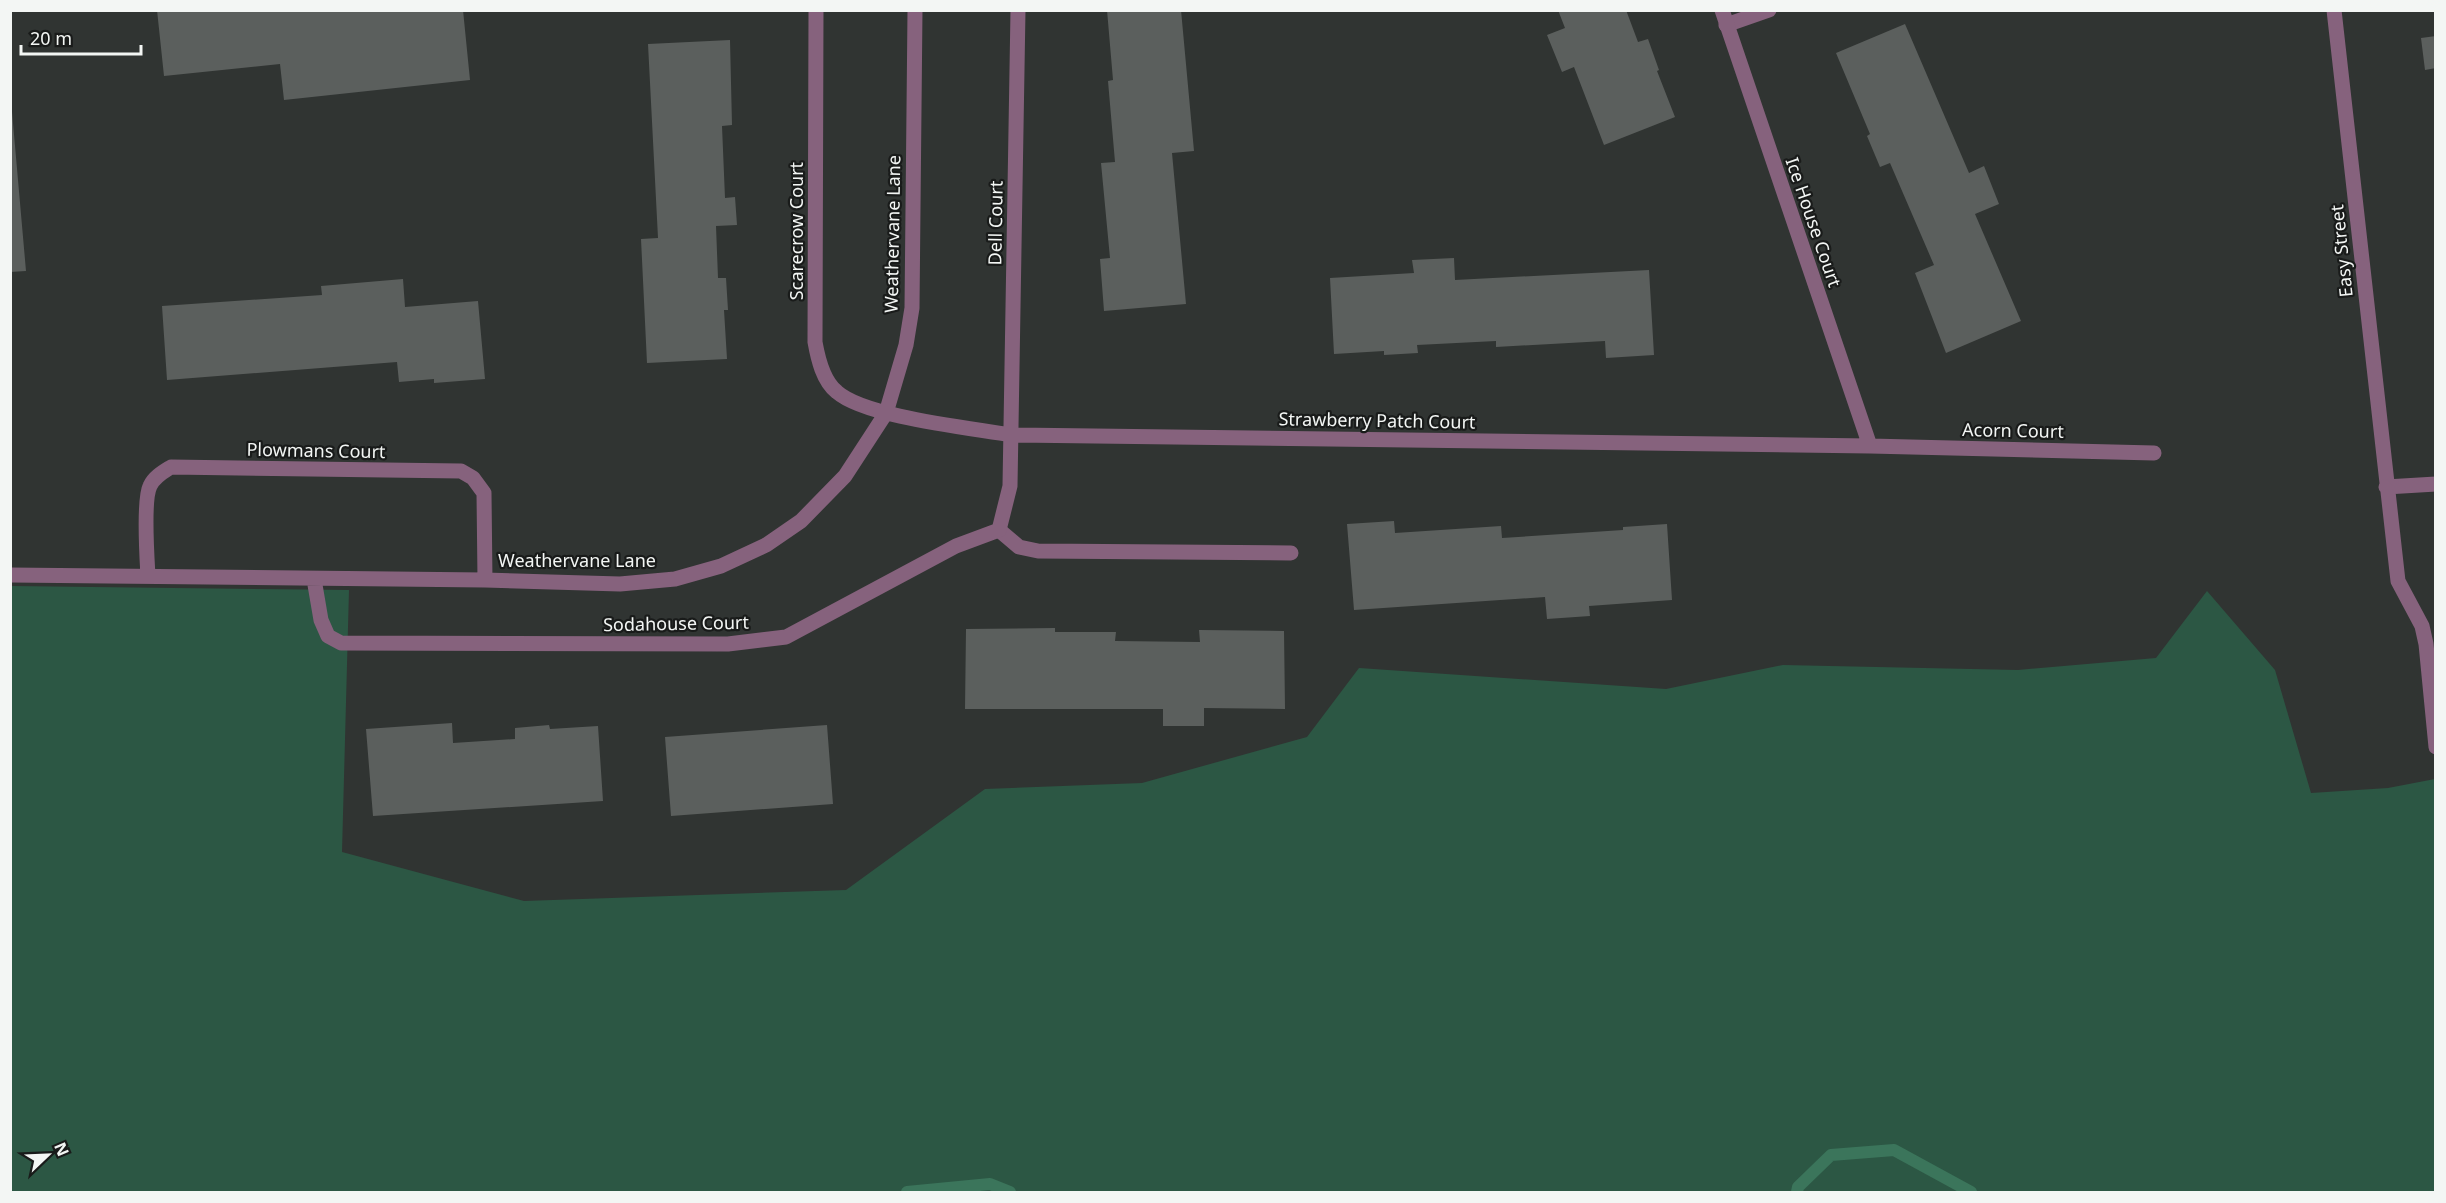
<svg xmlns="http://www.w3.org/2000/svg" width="2446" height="1203" font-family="'Noto Sans',sans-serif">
  <rect width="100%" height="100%" fill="#303432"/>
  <path fill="#2c5744" d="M11 586 349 590 342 852 524 901 846 890 985 789 1142 783 1307 737 1359 668 1666 689 1783 665 2018 670 2156 658 2207 591 2275 670 2311 793 2388 788 2435 779V1192H11Z"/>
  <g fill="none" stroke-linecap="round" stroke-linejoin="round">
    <path stroke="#3b755b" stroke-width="12" d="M907 1192 990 1184 1010 1192
      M1797 1192 1798 1187 1831 1155 1894 1150 1971 1192"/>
  </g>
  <path fill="#5b5f5d" d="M157 10H463L470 80 284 100 280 64 164 76Z
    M1107 10H1181L1194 151 1172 153 1186 304 1104 311 1100 259 1110 258 1101 163 1115 162 1108 81 1113 80Z
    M1558 10H1626L1638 42 1648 39 1659 70 1657 71 1675 117 1604 145 1574 67 1562 72 1547 35 1565 28Z
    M1905 24 1969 173 1984 166 1999 204 1975 214 2021 321 1946 353 1915 273 1934 265 1890 163 1880 167 1867 136 1870 134 1836 53Z
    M2436 36V68L2425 70 2421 38Z
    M730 40 732 125 722 126 725 198 735 197 737 225 716 226 718 278H726L728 310H724L727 359 647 363 641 239 658 238 648 44Z
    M10 89 26 271 10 272Z
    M1454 258 1455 280 1649 270 1654 355 1606 358 1605 341 1496 347V341L1417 345 1418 353 1384 355V351L1334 354 1330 278 1414 273 1412 260Z
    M403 279 405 307 478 301 485 379 434 383V379L399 382 397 362 167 380 162 306 322 295 321 286Z
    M1394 521 1395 533 1501 526 1502 538 1623 530V527L1667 524 1672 600 1589 606 1590 616 1547 619 1545 597 1354 610 1347 524Z
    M1055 628V632H1116L1115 641 1200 642 1199 630 1284 631 1285 709 1204 708V726H1163V709H965L966 629Z
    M452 723 453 743 515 739V728L549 725 550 729 598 726 603 801 373 816 366 729Z
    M827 725 833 804 671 816 665 737Z"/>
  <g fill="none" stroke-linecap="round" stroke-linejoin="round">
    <path stroke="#86627d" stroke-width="15" d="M1726 25 1769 10
      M999 530 1019 547 1038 551 1291 553"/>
    <path stroke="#86627d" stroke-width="15" d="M816 10 815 342C818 359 823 381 837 392 865 417 971 428 1011 435L1870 446 2154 453
      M1722 10 1870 446
      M2334 10 2398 581 2422 626 2426 644 2436 747
      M2386 487 2436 484
      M10 575 485 580 620 584 675 579 721 566 766 545 801 521 845 476 886 413 906 345 912 308 915 10
      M148 576C147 558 143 500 150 486 154 477 163 472 171 467L461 471 473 478 484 493 485 580
      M314 579 321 620 328 636 341 643 728 644 786 637 956 546 999 530 1010 486 1018 10"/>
  </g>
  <g text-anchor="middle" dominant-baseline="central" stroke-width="4.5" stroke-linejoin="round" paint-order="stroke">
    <g font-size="18" fill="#f3f6f4" stroke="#191b1a">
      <text transform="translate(1814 222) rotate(71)">Ice House Court</text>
      <text transform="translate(995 223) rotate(-89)">Dell Court</text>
      <text transform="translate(796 231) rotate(-90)">Scarecrow Court</text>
      <text transform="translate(892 234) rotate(-89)">Weathervane Lane</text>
      <text transform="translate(2341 251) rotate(-96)">Easy Street</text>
      <text transform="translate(1377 420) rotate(1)">Strawberry Patch Court</text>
      <text transform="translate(2013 430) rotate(1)">Acorn Court</text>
      <text transform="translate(316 450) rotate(1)">Plowmans Court</text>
      <text x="577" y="560">Weathervane Lane</text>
      <text transform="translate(676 623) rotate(-1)">Sodahouse Court</text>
    </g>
  </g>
  <rect width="2446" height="1203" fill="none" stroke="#f3f6f4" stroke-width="24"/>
  <g transform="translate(48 1155) rotate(67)" stroke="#191b1a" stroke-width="4.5" paint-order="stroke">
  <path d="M0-4.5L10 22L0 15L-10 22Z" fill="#f3f6f4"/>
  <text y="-9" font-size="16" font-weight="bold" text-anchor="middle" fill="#f3f6f4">N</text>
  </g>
  <path d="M21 45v9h120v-9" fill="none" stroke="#f3f6f4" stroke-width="3"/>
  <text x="30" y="45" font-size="18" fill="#f3f6f4" stroke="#191b1a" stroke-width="4.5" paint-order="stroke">20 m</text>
</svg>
